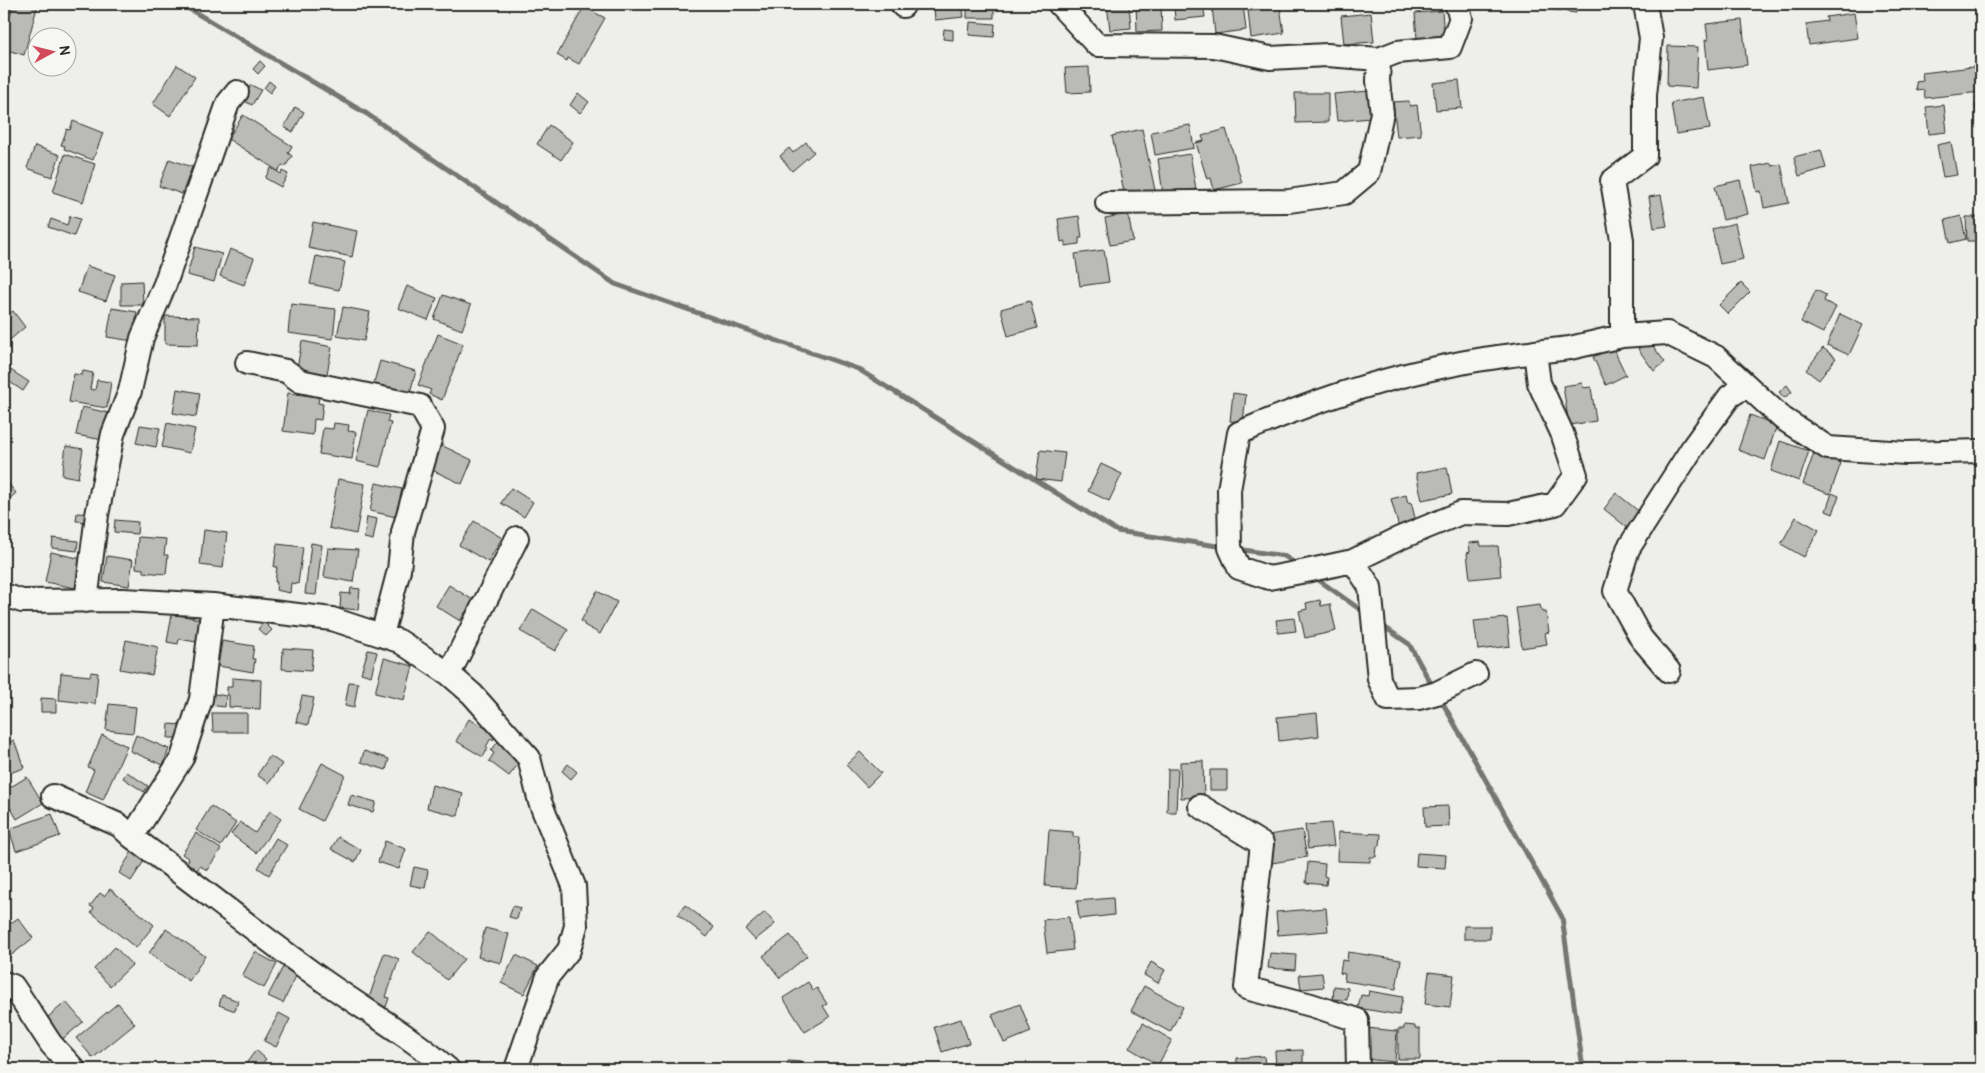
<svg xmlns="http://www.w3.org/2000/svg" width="1985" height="1073" font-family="Pangolin,sans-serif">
  <rect width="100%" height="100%" fill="#eeeeea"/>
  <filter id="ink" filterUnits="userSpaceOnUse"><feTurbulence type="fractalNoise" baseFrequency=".02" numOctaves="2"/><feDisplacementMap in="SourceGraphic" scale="10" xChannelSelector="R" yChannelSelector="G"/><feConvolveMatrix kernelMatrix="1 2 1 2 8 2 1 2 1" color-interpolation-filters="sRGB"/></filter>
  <g filter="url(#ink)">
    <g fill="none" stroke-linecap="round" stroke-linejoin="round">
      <path stroke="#757573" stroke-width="5" d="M181 4 367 114 615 284 858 369 1117 531 1224 547
        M1237 549 1284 556 1298 565
        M1313 576 1365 613
        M1380 624 1409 644 1434 689
        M1440 698 1562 917 1583 1069"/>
    </g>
    <path fill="#babab7" stroke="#2b2b2b" d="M13 4H38L24 55 4 49V40Z
      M962 4 964 17 935 20 934 8Z
      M967 4H994V18H967Z
      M1107 4H1129L1131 28 1110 30Z
      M1136 4H1161L1162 31 1137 32Z
      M1203 4 1205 17 1175 20 1174 7Z
      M1231 4H1243L1246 30 1215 34 1212 6Z
      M1547 4H1577L1576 13 1546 9Z
      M584 7 605 18 579 64 568 58 567 61 557 55Z
      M1280 7 1284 33 1251 38 1248 11Z
      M1442 11 1444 36 1417 39 1415 13Z
      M1371 13 1374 42 1344 44 1341 16Z
      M1854 13 1858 38 1809 45 1806 24 1827 21 1826 17Z
      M1742 20 1747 65 1708 70 1705 40H1708L1706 24Z
      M970 22 995 24 994 37 969 35Z
      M944 29 953 30V40L943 39Z
      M1668 46 1698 47 1696 88 1667 86Z
      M260 61 265 66 258 74 253 69Z
      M177 65 195 77 170 116 153 104Z
      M1981 66V92L1925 98 1924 90 1917 91 1916 82 1923 81 1922 73Z
      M1089 67 1090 92 1067 93 1065 68Z
      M1459 80 1462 108 1436 110 1433 83Z
      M269 81 275 86 270 93 264 88Z
      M251 85 261 90 252 105 242 100Z
      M1369 91 1371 118 1337 121 1334 94Z
      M578 93 589 102 580 113 570 105Z
      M1295 93H1328V122L1296 123Z
      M1704 97 1710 129 1676 134 1671 103Z
      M1409 101 1410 106 1417 105 1421 135 1397 137 1393 102Z
      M1981 103V131L1975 105Z
      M1944 105 1947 132 1929 134 1926 107Z
      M295 107 304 112 293 132 284 127Z
      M243 115 292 146 288 153 292 156 285 167 282 165 278 171 228 139Z
      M73 121 103 133 93 160 64 149 65 146 61 145 67 129 70 130Z
      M549 125 573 142 561 160 537 144Z
      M1190 125 1194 148 1155 155 1151 132Z
      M1142 129 1155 190 1125 196 1112 136Z
      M1226 129 1242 183 1214 190 1211 178 1207 179 1196 143 1204 141 1202 136Z
      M806 142 814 152 792 171 780 156 789 148 793 153Z
      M1951 142 1957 175 1943 177 1937 145Z
      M35 146 60 155 52 177 27 168Z
      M1821 150 1826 168 1799 176 1794 157Z
      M65 154 95 164 83 202 53 192Z
      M1190 154 1196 189 1163 194 1158 159Z
      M169 159 192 167 182 194 159 186Z
      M1771 163 1772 166 1781 164 1789 203 1764 208 1761 191 1757 192 1752 167Z
      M271 168 281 174 282 171 288 174 281 187 265 178Z
      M1740 180 1748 214 1723 220 1715 186Z
      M1661 195 1667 226 1654 228 1649 197Z
      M1128 214 1133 241 1110 245 1105 218Z
      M70 216 80 219 74 236 48 227 51 219 67 225Z
      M1079 216 1082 238H1079V244L1065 246V241L1061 242 1058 219Z
      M1961 216 1966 239 1950 243 1945 220Z
      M1966 217H1981V241H1967Z
      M313 222 357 231 352 257 308 248Z
      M1735 223 1743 259 1720 264 1712 229Z
      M195 247 222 254 214 282 187 275Z
      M230 249 254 258 244 285 220 276Z
      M1104 250 1109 282 1080 286 1075 254Z
      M316 256 345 262 339 290 310 284Z
      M87 266 115 275 106 301 78 292Z
      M142 281 143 305H121V282Z
      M1741 283 1750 292 1728 314 1719 305Z
      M407 286 437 298 428 320 398 308Z
      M1816 290 1826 295 1824 301 1836 307 1823 333 1801 322Z
      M443 295 471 305 462 330 434 319Z
      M1030 301 1037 328 1008 336 1001 309Z
      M291 304 336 309 333 339 288 333Z
      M4 305 10 313 13 311 25 327 5 344Z
      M343 307 370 312 364 341 337 336Z
      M112 308 137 312 133 341 107 337Z
      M1840 314 1863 325 1849 355 1827 345Z
      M165 316 199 317 198 345 165 344Z
      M438 334 463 344 442 400 429 394 431 390 418 385Z
      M302 341 332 347 326 379 296 373Z
      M1649 341 1665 362 1654 371 1638 349Z
      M1613 348 1626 375 1606 385 1593 357Z
      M1823 348 1836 358 1819 380 1806 370Z
      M380 361 416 371 409 396 373 386Z
      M6 367 29 382 23 391 4 378V370Z
      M83 371 93 373 90 389 95 390 97 380 111 382 107 408 69 402 74 374 82 375Z
      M1582 383 1583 388 1591 387 1596 421 1569 425 1563 386Z
      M1787 385 1792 392 1784 398 1779 392Z
      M177 389 200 393 196 417 173 413Z
      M288 393 319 397 318 403 323 404 321 420 314 419 313 435 283 431Z
      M1233 393 1246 395 1243 422 1230 421Z
      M82 407 109 413 103 440 76 435Z
      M368 410 389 415 387 422 391 423 380 467 356 461Z
      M1750 415 1777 425 1765 460 1738 450Z
      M167 423 195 429 190 453 162 447Z
      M334 423 349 425 348 431 356 432 352 459 319 454 323 428 333 429Z
      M140 425 160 428 156 447 136 443Z
      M1780 441 1809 451 1799 481 1771 471Z
      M441 445 472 460 462 484 430 469Z
      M66 446 83 449 78 478 62 475Z
      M1040 450 1065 453 1061 482 1036 479Z
      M1814 453 1841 463 1830 494 1803 484Z
      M1101 464 1122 474 1109 501 1088 491Z
      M1447 467 1452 494 1422 500 1416 473Z
      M4 478 16 493 4 504Z
      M338 479 365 484 356 534 329 528Z
      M376 483 402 489 396 517 370 511Z
      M511 488 533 502 524 517 501 503Z
      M1616 493 1641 513 1629 529 1604 509Z
      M1832 493 1839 496 1833 514 1826 511Z
      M1406 495 1408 503 1411 502 1416 522 1399 528 1391 499Z
      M77 513 89 514V522L76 521Z
      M367 517 377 519 373 540 364 538Z
      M1796 517 1819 530 1804 557 1781 544Z
      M115 520 138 522 137 534 114 532Z
      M474 521 502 538 488 562 459 545Z
      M204 530 227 533 223 568 200 565Z
      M138 537 166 539 164 555H168L166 574 143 572V569L136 568Z
      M53 538 78 541 77 551 52 548Z
      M1480 542 1481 546H1498L1501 576 1470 579 1467 553 1470 552 1469 543Z
      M311 543 322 545 316 595 305 594Z
      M277 544 303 547 298 584 291 583 290 593 276 590 277 582H275L277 567H274Z
      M328 548 358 550 353 582 324 577Z
      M1979 549H1981V577H1978Z
      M51 552 82 559 75 588 45 582Z
      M107 556 133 560 129 586 103 582Z
      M449 585 473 600 460 621 436 606Z
      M351 588 360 589 358 610 340 608 341 593 350 594Z
      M597 591 617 602 600 634 584 625V623L581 621Z
      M1320 600 1321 606 1330 604 1336 631 1305 638 1299 611 1307 609 1306 603Z
      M1540 605 1542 612H1546L1549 632 1545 633 1547 644 1522 648 1516 608Z
      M533 609 568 630 555 651 520 631Z
      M172 614 200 619 196 642 179 639 178 644 167 642Z
      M1294 618 1296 631 1278 633 1276 620Z
      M1507 618 1510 646 1478 650 1474 621Z
      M264 622 272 630 266 636 258 629Z
      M126 640 158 647 152 675 120 669Z
      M222 641 254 646 252 659H255L253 672 218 666Z
      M283 648 313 650 311 671 282 669Z
      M368 650 377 652 371 676 361 673Z
      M384 658 413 666 404 700 375 693Z
      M91 672 98 673 95 704 59 700 61 673 90 676Z
      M232 678 261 680 260 709 229 707V695H227V687H232Z
      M349 682 358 683 354 708 345 706Z
      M210 693 226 696 225 707 209 705Z
      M302 696 314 698 308 725 296 722Z
      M41 698 56 699V712H41Z
      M109 704 136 707 133 733 106 730Z
      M212 713H247V732H213Z
      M1317 713 1319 736 1279 741 1277 717Z
      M469 719 496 734 493 740 491 738 486 747 488 748 483 757 456 741Z
      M169 724 181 725V738H168Z
      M102 735 127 746 103 800 85 792 94 770 88 767Z
      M136 735 169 749 163 765 130 751Z
      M500 739 524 757 509 776 489 761 494 753 491 751Z
      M14 740 24 768 4 775V744Z
      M364 751 389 759 386 770 361 762Z
      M860 752 881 773 867 787 846 765Z
      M270 756 282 764 269 783 257 775Z
      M1203 761 1204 797 1181 798 1180 762Z
      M322 763 345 775 322 821 299 809Z
      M568 764 577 772 571 779 562 771Z
      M1168 769H1178L1176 812H1167Z
      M1210 770H1227V790H1210Z
      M127 772 148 786 144 792 123 778Z
      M27 777 43 803 17 819 4 797V791Z
      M432 785 463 793 458 816 427 808Z
      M351 795 376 802 373 812 348 805Z
      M211 806 236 823 221 846 196 830Z
      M1448 806 1449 826 1425 827 1424 807Z
      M270 811 281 819 256 853 231 834 240 822 255 833Z
      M52 814 60 836 16 851 9 829Z
      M1331 823 1334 846 1308 849 1305 825Z
      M1049 830 1073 832V837H1079L1076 888 1045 886Z
      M1302 830 1307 857 1272 863 1268 835Z
      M1338 832 1381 834 1380 846H1377L1376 857H1370V862L1337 861Z
      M196 833 221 849 207 870 200 866 195 874 184 867 189 859 182 854Z
      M338 837 361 850 355 862 331 849Z
      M276 838 287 845 269 875 258 868Z
      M385 841 406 849 399 869 378 862Z
      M133 850 146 858 131 881 119 873Z
      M1417 853 1446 855 1445 868 1416 866Z
      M1308 862 1325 864 1324 876 1327 877 1326 885 1306 883Z
      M414 867 428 870 425 888 410 885Z
      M110 889 154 925 136 948 91 912 94 908 90 906 100 893 104 896Z
      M1113 898 1114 915 1079 919 1077 901Z
      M685 905 714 927 707 937 678 915Z
      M513 906 520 908 517 919 509 917Z
      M1326 908 1328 931 1278 935 1276 912Z
      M765 912 775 924 755 940 745 929Z
      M1069 917 1073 950 1047 953 1043 920Z
      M18 918 33 938 4 961V928Z
      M1464 926H1490V939H1464Z
      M485 928 509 934 501 963 478 957Z
      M166 929 205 956 189 981 149 953Z
      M430 931 464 959 447 980 413 952Z
      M790 935 807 956 780 978 763 956Z
      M115 947 132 965 110 986 94 969Z
      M255 952 277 964 264 988 242 976Z
      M1348 952 1401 960 1396 989 1344 981 1345 974 1340 973 1342 960 1347 961Z
      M384 953 399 959 386 997 389 998 386 1007 368 1001Z
      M1270 953 1296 955 1295 970 1268 968Z
      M516 955 538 966 524 994 501 983Z
      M1151 962 1165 970 1158 983 1144 975Z
      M283 967 297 974 283 1003 268 996Z
      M1429 972 1454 975 1450 1007 1425 1004Z
      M1322 973 1324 987 1301 989 1299 975Z
      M808 982 813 990 817 988 827 1004 823 1006 830 1017 805 1032 783 998Z
      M1144 986 1183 1007 1170 1032 1131 1011Z
      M1334 986 1348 988 1347 1000 1333 999Z
      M1369 991 1403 997 1399 1015 1358 1008 1361 995 1368 996Z
      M222 995 238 1001 235 1011 219 1005Z
      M66 1002 83 1022 59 1042 42 1022Z
      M118 1003 135 1024 93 1058 76 1038Z
      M1020 1004 1031 1032 1004 1043 992 1015Z
      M279 1013 290 1019 276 1047 264 1041Z
      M961 1019 969 1043 942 1052 934 1027Z
      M1143 1023 1172 1040 1158 1065 1129 1048Z
      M1404 1025 1415 1026V1029H1420V1059H1398V1029H1404Z
      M4 1027 9 1033 4 1037Z
      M1366 1028 1397 1031 1395 1062 1363 1059Z
      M256 1050 266 1059 258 1069H242Z
      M1303 1050V1063L1298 1064V1069H1276L1275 1051Z
      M1264 1056 1265 1067 1237 1069V1058Z
      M788 1061 802 1062 801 1069H787Z"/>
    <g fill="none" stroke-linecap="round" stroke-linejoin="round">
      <defs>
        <path id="minor" d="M1059 4 1097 45 1214 46 1270 58 1327 55 1379 59
          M1645 4 1651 38 1645 95V156L1612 181 1622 240V336L1667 333 1716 357 1782 418 1828 448 1906 453 1981 451
          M903 6V4
          M1107 203 1289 201 1344 193 1369 172 1382 113 1378 81 1379 59 1397 52 1450 47 1461 18 1456 4
          M1535 352C1509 356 1482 358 1456 364 1382 378 1308 403 1239 433L1229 490 1230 548 1239 568 1269 578 1306 571 1353 561 1400 538 1461 513 1508 514 1555 504 1576 475 1562 433 1539 383 1535 352 1570 348 1622 336
          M247 363 286 371 300 381 420 406 433 429 403 532 399 570 382 635
          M1353 561 1370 587 1379 679 1388 699 1419 698 1437 693 1476 674
          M4 595 22 601 123 600 213 605 201 699 182 758 132 837
          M86 601 97 515 113 434 130 391 142 338 165 284 228 103 237 92
          M213 605 332 619 399 641 449 674 472 694 529 758 540 802 574 886 576 926 569 950 548 976 516 1069
          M1669 671 1641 638 1615 591 1628 549 1693 447 1730 396 1746 386
          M449 674 517 538
          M53 796 119 825 132 837C196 884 257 933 321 979 363 1009 409 1035 448 1069
          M1200 806 1262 844 1246 988 1311 1005 1357 1020 1358 1069
          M4 983 13 986 51 1044 74 1069"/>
      </defs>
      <use href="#minor" stroke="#2b2b2b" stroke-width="26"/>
      <use href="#minor" stroke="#f6f6f2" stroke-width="22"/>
    </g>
  </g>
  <rect width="1985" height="1073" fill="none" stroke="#f6f6f2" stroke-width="20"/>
  <rect x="10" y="10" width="1965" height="1053" fill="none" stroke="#2b2b2b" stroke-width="2" filter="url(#ink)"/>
  <g transform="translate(52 52) rotate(83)"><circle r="24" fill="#f6f6f2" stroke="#a5a5a2"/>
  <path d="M0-4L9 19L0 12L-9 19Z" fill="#d1495b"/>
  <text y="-8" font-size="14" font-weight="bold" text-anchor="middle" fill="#2b2b2b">N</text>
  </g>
</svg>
